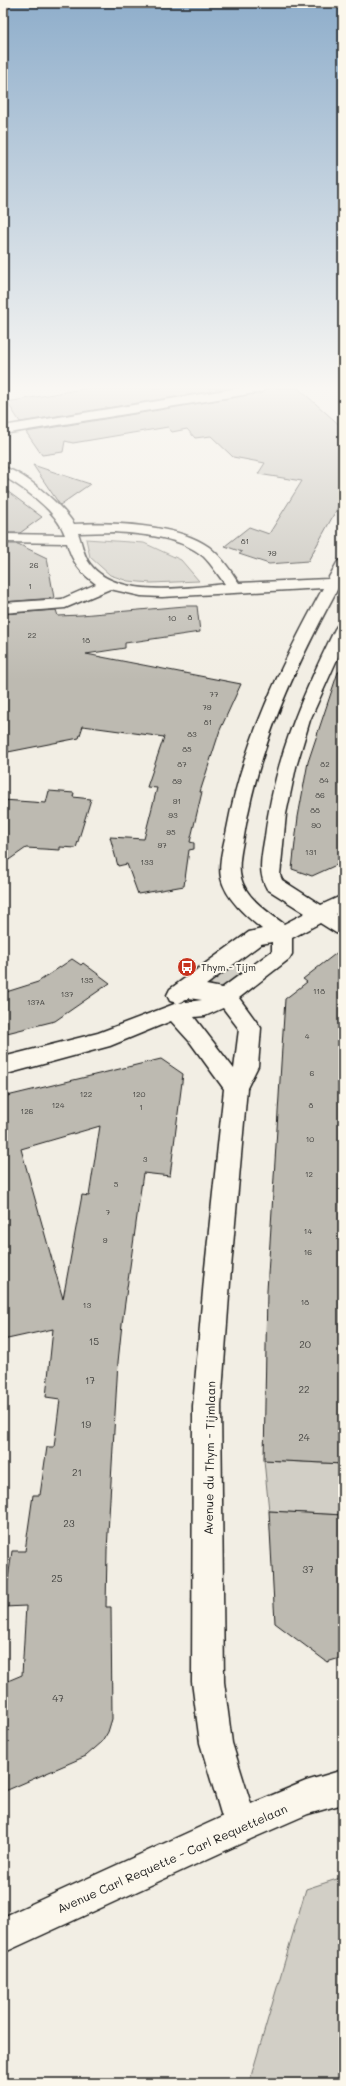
<svg xmlns="http://www.w3.org/2000/svg" width="346" height="2086" font-family="Mali,sans-serif">
  <rect width="100%" height="100%" fill="#f2eee4"/>
  <filter id="ink" filterUnits="userSpaceOnUse"><feTurbulence type="fractalNoise" baseFrequency=".025" numOctaves="2"/><feDisplacementMap in="SourceGraphic" scale="8" xChannelSelector="R" yChannelSelector="G"/><feConvolveMatrix kernelMatrix="1 2 1 2 8 2 1 2 1" color-interpolation-filters="sRGB"/></filter>
  <g filter="url(#ink)">
    <path fill="#d2cfc6" stroke="#777671" d="M86 539 144 543 181 560 199 581 151 583 128 581 110 575 90 557Z
      M237 961 247 968 221 989H213L211 985V981Z
      M264 1460 343 1464V1515L269 1511Z
      M343 1877V2083H249L306 1889Z"/>
    <path fill="#bdbab1" stroke="#1c1c1c" fill-rule="evenodd" d="M88 388H230L20 422 7 402Z
      M268 388H298L343 428V498L308 561 269 564 239 554 242 552 225 546 249 527 269 534 302 481 258 474 265 463 233 457 211 436 195 438 187 429 172 432 168 427 73 443 65 441 63 452 42 455 26 432 261 393Z
      M33 465 90 484 60 505Z
      M3 488 42 517 20 533H3Z
      M3 544H18L47 558 54 598 3 602Z
      M185 606H197L200 632 125 643V648L86 654 241 684 220 730 200 792H202L190 842 194 843V849L189 850 184 886 138 894 127 864 118 866 110 837 144 839 157 788 147 787 164 737 83 726 79 738 3 753V614L56 610 58 616 81 615Z
      M338 672H343V862L312 876 292 869 298 817 308 762Z
      M49 791 74 793 73 797 91 799 76 848 60 847V850L26 848 3 864V800L46 803Z
      M343 948V1464L264 1460 267 1291 285 999 307 982 303 979Z
      M72 959 81 965 83 963 110 983 55 1021 3 1034V993L38 982Z
      M161 1059 183 1074 170 1176 143 1173 122 1324 118 1362 107 1550 106 1607H111L112 1719 108 1732 102 1742 86 1756 3 1792V1683L22 1675 26 1606 4 1607 12 1551H25L33 1495H40L47 1447H54L60 1399 46 1397 53 1329 3 1340V1097ZM100 1126 89 1196 82 1195 63 1299 21 1149Z
      M269 1511 343 1515V1657L327 1662 275 1623Z"/>
    <g fill="none" stroke-linecap="round" stroke-linejoin="round">
      <defs>
        <path id="minor" d="M239 388H267L261 392 3 434V426Z
          M3 467C25 473 62 505 74 524 112 522 178 524 209 547 222 557 230 570 239 583L328 579 338 561 343 560V587L338 588C296 666 260 741 245 830 243 844 237 864 241 878 246 898 268 912 284 924L305 913 267 889C257 872 262 855 265 836 275 758 301 698 335 629L337 626 343 624V646L310 720 296 767 286 814 280 875 282 880 321 905 343 895V911L336 914 343 918V935L336 933 320 923 292 938V954L289 959 239 998 261 1028 258 1066 247 1088 231 1268 221 1406 224 1682 232 1743 251 1804 306 1781 343 1770V1804L308 1814 253 1838 3 1953V1917L222 1817 200 1743 192 1682 193 1406 205 1268 224 1089 190 1042 171 1021 110 1046 3 1075V1057L98 1033 177 1003 170 1001 167 995 170 989 249 932 262 929C246 916 226 899 221 878 218 863 224 844 227 829 243 742 281 665 323 588L162 597 141 596 110 589 65 608 3 613V603L62 599 96 584C81 573 72 562 67 543L3 542V534L65 535C56 510 25 489 3 476ZM114 532C143 534 182 537 204 557 212 565 218 575 225 584 187 588 116 599 90 564 83 555 82 543 78 533ZM272 942V951L222 988 206 985 261 944ZM189 998 202 1000 179 1003ZM223 1008 239 1029 234 1069 194 1017 205 1016Z"/>
      </defs>
      <use href="#minor" stroke="#1c1c1c" stroke-width="3"/>
      <use href="#minor" fill="#fbf7ec" fill-rule="evenodd"/>
    </g>
  </g>
  <linearGradient id="sky" x2="0" y2="1"><stop stop-color="#8faecb"/><stop offset="0.57" stop-color="#f9f7f3"/><stop offset="1" stop-color="#f9f7f3" stop-opacity="0"/></linearGradient>
  <rect width="346" height="680" fill="url(#sky)"/>
  <defs>
    <symbol id="bus-disc" viewBox="-11 -11 22 22"><circle r="9.5" fill="#c8321e" stroke="#fbf7ec"/><path d="M-5-6H5V4H4V6H2V4H-2V6H-4V4H-5ZM-3.5-4V0h7V-4ZM-3.5 1.2v1.5H-2V1.2ZM2 1.2v1.5H3.5V1.2Z" fill="#fff"/></symbol>
  </defs>
  <g fill-rule="evenodd">
    <use href="#bus-disc" x="176" y="956" width="22" height="22"/>
  </g>
  <g text-anchor="middle" dominant-baseline="central" stroke-width="4" stroke-linejoin="round" paint-order="stroke">
    <g font-size="8" fill="#444441">
      <text x="245" y="541">81</text>
      <text x="272" y="553">79</text>
      <text x="34" y="565">26</text>
      <text x="30" y="586">1</text>
      <text x="190" y="617">8</text>
      <text x="172" y="618">10</text>
      <text x="32" y="635">22</text>
      <text x="86" y="640">18</text>
      <text x="214" y="694">77</text>
      <text x="207" y="707">79</text>
      <text x="208" y="722">81</text>
      <text x="192" y="734">83</text>
      <text x="187" y="749">85</text>
      <text x="182" y="764">87</text>
      <text x="325" y="764">82</text>
      <text x="324" y="780">84</text>
      <text x="177" y="781">89</text>
      <text x="320" y="795">86</text>
      <text x="177" y="801">91</text>
      <text x="315" y="810">88</text>
      <text x="173" y="815">93</text>
      <text x="316" y="825">90</text>
      <text x="171" y="832">95</text>
      <text x="162" y="845">97</text>
      <text x="311" y="852">131</text>
      <text x="147" y="862">133</text>
      <text x="87" y="980">135</text>
      <text x="319" y="991">118</text>
      <text x="67" y="994">137</text>
      <text x="36" y="1002">137A</text>
      <text x="307" y="1036">4</text>
      <text x="312" y="1073">6</text>
      <text x="86" y="1094">122</text>
      <text x="139" y="1094">120</text>
      <text x="58" y="1105">124</text>
      <text x="311" y="1105">8</text>
      <text x="141" y="1107">1</text>
      <text x="27" y="1111">126</text>
      <text x="310" y="1139">10</text>
      <text x="145" y="1159">3</text>
      <text x="309" y="1174">12</text>
      <text x="116" y="1184">5</text>
      <text x="108" y="1212">7</text>
      <text x="308" y="1231">14</text>
      <text x="105" y="1240">9</text>
      <text x="308" y="1252">16</text>
      <text x="305" y="1302">18</text>
      <text x="87" y="1305">13</text>
    </g>
    <g font-size="10" fill="#1c1c1c" stroke="#fbf7ec" text-anchor="start">
      <text x="201" y="967">Thym - Tijm</text>
    </g>
    <g font-size="10" fill="#444441">
      <text x="94" y="1341">15</text>
      <text x="305" y="1344">20</text>
      <text x="90" y="1380">17</text>
      <text x="304" y="1389">22</text>
      <text x="86" y="1424">19</text>
      <text x="304" y="1437">24</text>
      <text x="77" y="1472">21</text>
      <text x="69" y="1523">23</text>
      <text x="308" y="1569">37</text>
      <text x="57" y="1578">25</text>
      <text x="58" y="1698">47</text>
    </g>
    <g font-size="12" fill="#1c1c1c" stroke="#fbf7ec">
      <text transform="translate(209 1458) rotate(-89)">Avenue du Thym - Tijmlaan</text>
      <text transform="translate(172 1858) rotate(-24)">Avenue Carl Requette - Carl Requettelaan</text>
    </g>
  </g>
  <rect width="346" height="2086" fill="none" stroke="#fbf7ec" stroke-width="16"/>
  <rect x="8" y="8" width="330" height="2070" fill="none" stroke="#1c1c1c" stroke-width="1.5" filter="url(#ink)"/>
</svg>
